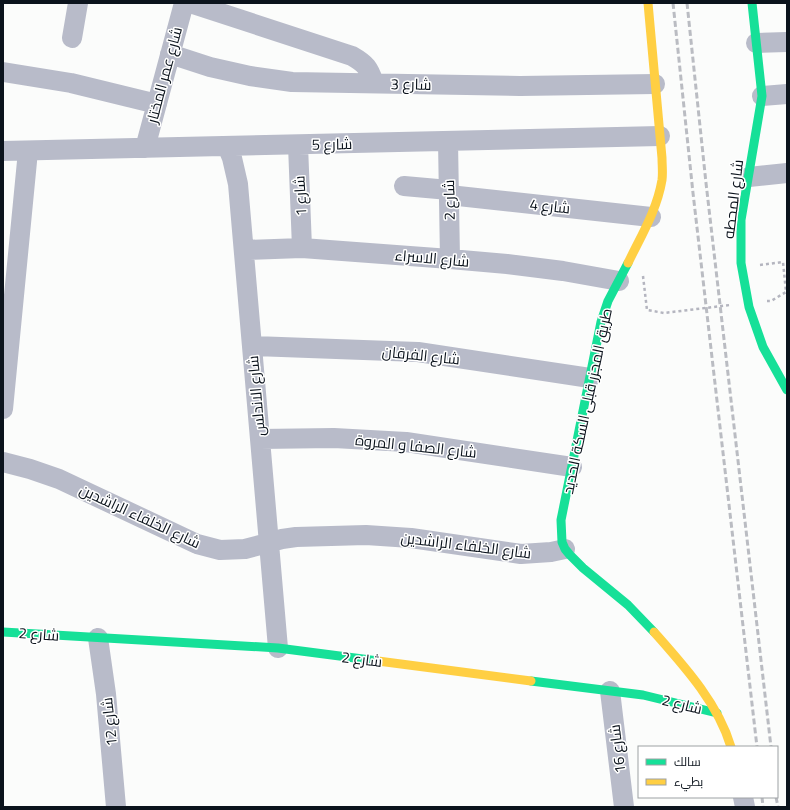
<svg xmlns="http://www.w3.org/2000/svg" width="790" height="810" font-family="'Titillium Web',Cairo,sans-serif">
  <rect width="100%" height="100%" fill="#fbfcfb"/>
  <g fill="none" stroke-linecap="round" stroke-linejoin="round">
    <path stroke="#b4b5bf" stroke-width="2.5" stroke-dasharray="3 3" stroke-linecap="butt" d="M760 265 783 262 786 292 771 301H767
      M643 276 647 310 664 313 730 305"/>
    <path stroke="#b8bbc9" stroke-width="20" d="M190 3 352 56C366 64 369 68 374 83
      M72 38 78 3
      M756 43 787 42
      M170 54 210 67 250 76 292 82 520 86 655 84
      M3 72 71 83 157 104
      M762 96 787 94
      M448 141 450 259
      M298 145 302 248
      M227 146 232 158 238 184 278 648
      M145 148 184 3
      M3 151 660 136
      M749 177 787 173
      M404 186 449 190
      M449 195 651 217
      M244 250 302 248 450 259 507 264 563 271 619 281
      M252 346 418 352 590 378
      M3 409 28 151
      M260 439 334 438 406 442 572 467
      M3 462 30 469 59 479 197 544 220 550 245 549 282 539 296 537 366 535 411 538 521 554 551 552 565 549
      M98 638 106 694 116 807
      M610 691 624 807
      M743 797 745 807"/>
    <path stroke="#16e098" stroke-width="9" d="M752 3 762 96 741 220V263L749 307 763 347 787 390
      M628 263 608 301 601 322 561 520 562 542 565 549 570 555 583 568 628 605 654 632
      M3 632 278 648 378 661
      M531 681 643 695 717 713"/>
    <path stroke="#ffcf43" stroke-width="9" d="M628 263C641 236 657 210 662 180 663 173 662 165 662 158L648 3
      M654 632C684 666 718 703 731 747
      M378 661 531 681"/>
    <path stroke="#babcc2" stroke-width="3" stroke-dasharray="6 3" stroke-linecap="butt" d="M673 3 693 193 757 747
      M687 3 706 183 771 747
      M762 797 763 807
      M776 797 778 807"/>
  </g>
  <g text-anchor="middle" dominant-baseline="central" stroke-width="3" stroke-linejoin="round" paint-order="stroke">
    <g font-size="15" fill="#0b131c" stroke="#fff">
      <text transform="translate(164 75) rotate(-75)">شارع عمر المختار</text>
      <text transform="translate(411 84) rotate(1)">شارع 3</text>
      <text transform="translate(332 144) rotate(-1)">شارع 5</text>
      <text transform="translate(300 196) rotate(-93)">شارع 1</text>
      <text transform="translate(733 199) rotate(-83)">شارع المحطه</text>
      <text transform="translate(449 200) rotate(-91)">شارع 2</text>
      <text transform="translate(550 206) rotate(6)">شارع 4</text>
      <text transform="translate(432 258) rotate(5)">شارع الاسراء</text>
      <text transform="translate(421 355) rotate(6)">شارع الفرقان</text>
      <text transform="translate(256 396) rotate(-95)">شارع الاندلس</text>
      <text transform="translate(587 401) rotate(-78)">طريق المجزر قبلى السكة الحديد</text>
      <text transform="translate(416 446) rotate(6)">شارع الصفا و المروة</text>
      <text transform="translate(140 516) rotate(25)">شارع الخلفاء الراشدين</text>
      <text transform="translate(466 545) rotate(7)">شارع الخلفاء الراشدين</text>
      <text transform="translate(39 634) rotate(4)">شارع 2</text>
      <text transform="translate(362 659) rotate(7)">شارع 2</text>
      <text transform="translate(682 704) rotate(14)">شارع 2</text>
      <text transform="translate(109 722) rotate(-96)">شارع 12</text>
      <text transform="translate(617 749) rotate(-97)">شارع 16</text>
    </g>
  </g>
  <rect width="790" height="810" fill="none" stroke="#0b131c" stroke-width="8"/>
  <rect x="638" y="746" width="140" height="52" fill="#ffffff" stroke="#9da1a4"/>
  <rect x="646" y="759" width="20" height="6" fill="#16e098" stroke="#9da1a4"/>
  <text x="674" y="766" font-size="12" fill="#0b131c">سالك</text>
  <rect x="646" y="779" width="20" height="6" fill="#ffcf43" stroke="#9da1a4"/>
  <text x="674" y="786" font-size="12" fill="#0b131c">بطيء</text>
</svg>
